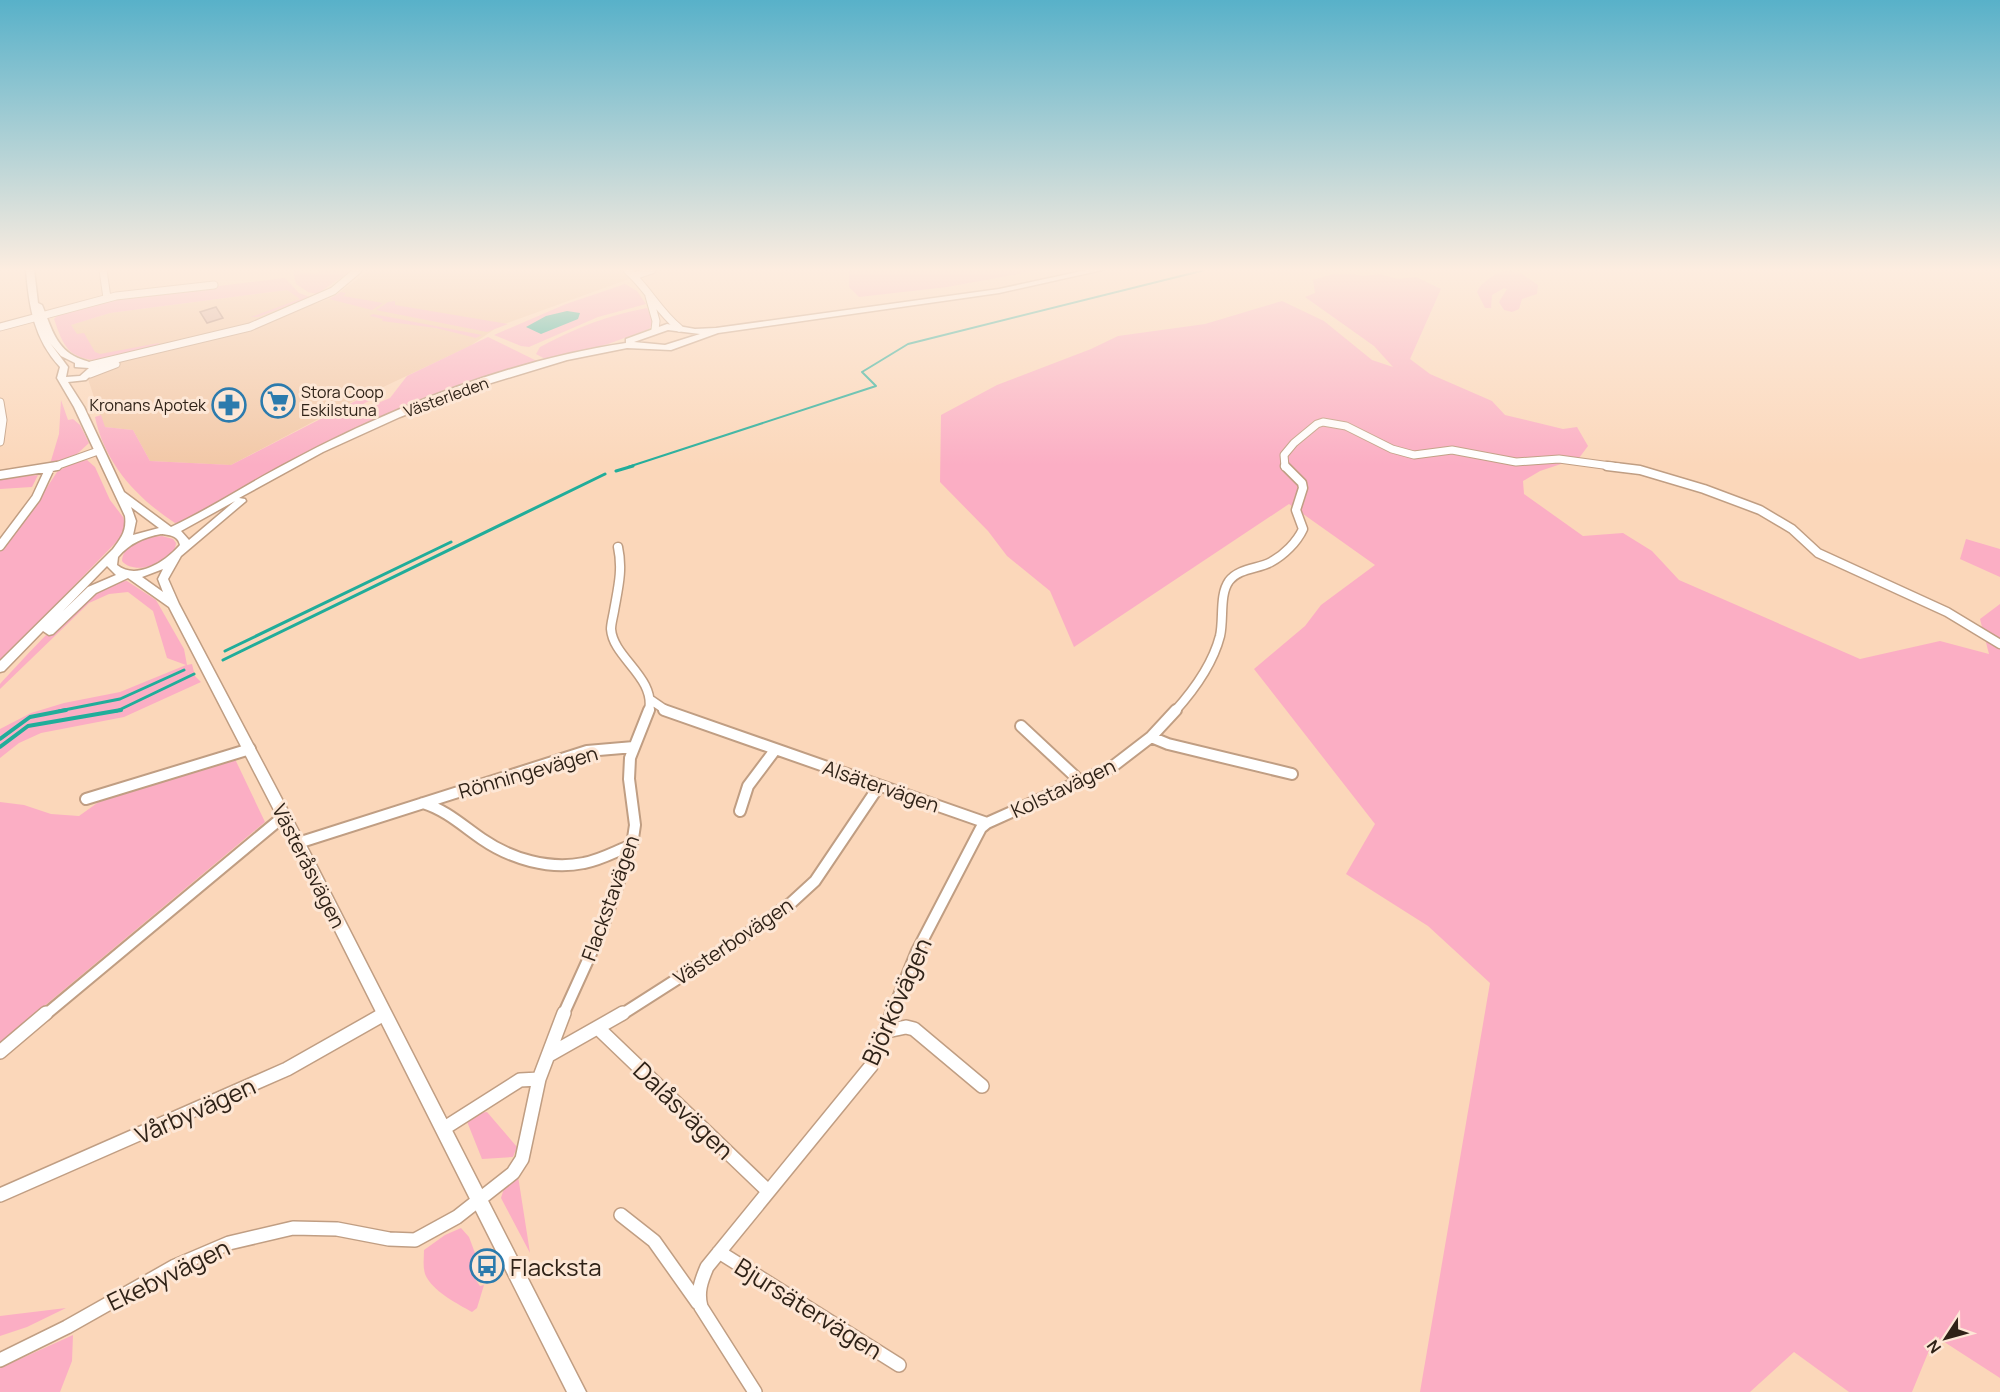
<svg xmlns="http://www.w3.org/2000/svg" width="2000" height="1392" font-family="Manrope,sans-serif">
  <rect width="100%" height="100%" fill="#fbd7ba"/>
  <path fill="#f2c8a7" d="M370 270H654L499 326 470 346 343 406 231 465 150 461 133 430 104 427 70 325 110 313 287 290 311 305 332 298Z"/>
  <path fill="#fbaec4" d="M293 270H299L300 273 316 274 320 270H352L317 294 308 292 296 284Z
    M849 270H1039L947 287 859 297 849 287Z
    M1506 270 1522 274 1538 285 1537 294 1522 299 1519 309 1512 312 1504 310 1499 302 1507 289 1504 288 1492 295 1491 308H1485L1477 292C1481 282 1496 273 1506 270Z
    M1333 274H1353L1363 276 1380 274 1398 279 1416 277 1441 289 1410 359 1430 374 1492 401 1505 415 1563 429 1577 427 1588 446 1579 458 1540 471 1523 481 1524 494 1583 536 1623 533 1652 551 1679 580 1860 659 1940 641 1989 654 1980 619 2000 604V1378L1935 1336 1912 1392H1849L1794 1352 1750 1392H1420L1490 983 1428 926 1346 874 1375 824 1254 669 1305 626 1321 605 1375 565 1289 504 1074 647 1050 591 1007 556 988 531 940 482 941 415 997 385 1091 349 1118 336 1205 324 1282 301 1324 321 1372 360 1393 367 1374 346 1305 297 1315 293 1313 280Z
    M285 278 299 293 310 297 258 317H251L300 299 287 290 110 313 71 325 77 334 84 333 95 352 100 354 159 343 158 346C134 352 94 370 71 352 62 344 58 330 54 319L58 315 111 299Z
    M625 284 637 291 646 304 598 317 529 347 521 346 494 335 566 304Z
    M341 292 346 293 343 296 383 303 372 310 329 299Z
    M395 301V305L508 324 487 332 376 310 388 302Z
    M647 308 654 322 649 329 608 344 547 360 536 354 540 347C575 328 608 315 647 308Z
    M373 314 482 335 476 338 436 328 382 321 383 319 370 316Z
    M488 337 539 362 328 443 251 483 191 521 175 523C137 498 105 464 95 417L101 415 105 427 133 430 150 461 231 465 369 394 373 395V399L355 408 356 412 390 398 407 376Z
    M61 400 68 420 73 419 80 425 89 443 77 454 50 464 59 434Z
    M87 460 95 467 110 500 123 517 125 524V533L0 662V552L27 518 57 472 72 463Z
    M38 475 32 487 0 489V479Z
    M162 536 173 539 176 543C175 562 135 577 122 561 123 543 147 537 162 536Z
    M1966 539 2000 549V577L1960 559Z
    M127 581 156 600 184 649 187 665 192 664 195 676 201 682 124 717 41 733 19 743 0 758V729L31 713 64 703 120 692 186 665 167 658 153 611 128 592 109 594 89 603 0 689V684C27 656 89 582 127 581Z
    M235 759 265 822 0 1043V802L24 805 51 814 79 816 107 796Z
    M487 1112 517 1147 513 1157 482 1159 466 1119 469 1114Z
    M518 1176 530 1253 501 1198 504 1188Z
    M461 1228 469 1237 481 1269 473 1276 480 1286 484 1285 477 1308 472 1312C458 1304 436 1293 427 1278 422 1270 424 1259 424 1250L445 1235Z
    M66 1308 27 1327 0 1336V1316Z
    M73 1335 72 1361 60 1392H0V1368Z"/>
  <path fill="#21ad9a" d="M567 311 580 313 578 319 541 334 526 327 546 316Z"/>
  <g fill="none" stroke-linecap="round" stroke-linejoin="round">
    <path stroke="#21ad9a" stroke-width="2" d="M628 467 876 386 862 372 908 344 1205 270"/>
    <path stroke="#21ad9a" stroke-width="3" d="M616 471 633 466
      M225 651 451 542
      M223 660 605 474
      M59 711 120 699 184 670
      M117 711 194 674"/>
    <path stroke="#21ad9a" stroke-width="4" d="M0 739 30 717 66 710
      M0 747 28 726 121 710"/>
  </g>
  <path fill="#d5aa9b" stroke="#a57d6e" stroke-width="1.5" d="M216 307 223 318 207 323 200 312Z"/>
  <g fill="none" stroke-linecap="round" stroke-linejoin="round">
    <defs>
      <path id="street-far3" d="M103 270 107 298
        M627 270C647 287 658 311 679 328
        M634 276 652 270
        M649 296 656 321 655 330
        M0 327 116 296 214 285
        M91 365 250 327 333 291 358 270
        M90 374 116 364
        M0 402 3 420 0 442
        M53 467 98 451
        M1285 467 1284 455 1294 443 1317 424 1323 422 1346 426 1392 449 1414 455 1452 450 1516 462 1559 459 1618 467"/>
      <path id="street-far2" d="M1607 466 1640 470 1704 489 1760 510 1792 529 1818 553 1947 612 2000 644
        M0 475 57 466
        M0 546 36 498 50 468
        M618 547C623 570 618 588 614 611 613 617 611 624 611 629 613 658 656 677 649 711
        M651 700 667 711
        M1175 711C1193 691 1213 663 1220 636 1224 619 1219 595 1229 581 1239 568 1258 569 1271 562 1284 555 1297 542 1303 529L1296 510 1303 488 1302 483 1285 466"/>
      <path id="street-far1" d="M664 710 987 823
        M1021 726 1080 781
        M1151 737 1168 744 1292 774
        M86 799 250 749
        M423 803C446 810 463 826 482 839 511 859 549 870 584 863 601 860 616 851 632 845
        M740 811 748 786 775 750
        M298 843 587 751 634 747
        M45 1015 284 816
        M563 1015 602 929 632 845 635 825 629 779 630 758 649 710
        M621 1015 743 937 791 903 815 881 879 786
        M891 1015 917 951 981 828 987 823 1112 767 1151 737 1176 710"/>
      <path id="street" d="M599 1029 768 1191
        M887 1031 906 1027 914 1029 982 1086
        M0 1052 46 1013
        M549 1055 623 1013
        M443 1129 520 1080 539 1079
        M0 1195 287 1069 384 1014
        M621 1215 654 1241 698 1303
        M719 1252 899 1365
        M0 1360 67 1327 175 1266 229 1243 293 1228 337 1229 389 1239 415 1240 457 1217 513 1173 522 1159 539 1079 564 1013
        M755 1392 701 1307C697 1292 701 1281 707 1267L871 1066 892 1013"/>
      <path id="secondary" d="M26 270H34L38 303 42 305C50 324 55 346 74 356 83 361 92 361 99 368L86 380 68 382 84 407 124 492 171 527C212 508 250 482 291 461 393 407 511 360 626 343V339L667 324 695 329 716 328 999 289 1087 270H1102L999 293 718 333 671 350 627 348 567 360 478 387 400 417 323 452 239 498 245 499 246 501 181 556 168 579 179 604 303 839 586 1392H567L293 847 169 607 128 578 96 593 53 634 49 635 43 631 4 671 0 672V661L113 549C121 538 127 531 125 516L74 407 57 378 60 367C34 339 29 307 26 270ZM668 330 700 334 665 345 634 342ZM50 343 61 356 75 363V367L89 368 80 376 66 377 68 367ZM235 501 189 540 181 531ZM131 507 159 528 133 535 136 521ZM161 534C169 535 178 535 180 545 166 561 137 581 117 565L118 557C130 543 144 537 161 534ZM107 566 116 575 88 587 63 611ZM163 569 158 579 163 592 142 577Z"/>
    </defs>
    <use href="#street-far3" stroke="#c09e83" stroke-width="9"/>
    <use href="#street-far2" stroke="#c09e83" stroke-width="11"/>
    <use href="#street-far1" stroke="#c09e83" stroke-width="14"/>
    <use href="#street" stroke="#c09e83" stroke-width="16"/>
    <use href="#secondary" stroke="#c09e83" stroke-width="3"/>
    <use href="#street-far3" stroke="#fff" stroke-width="7"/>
    <use href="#street-far2" stroke="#fff" stroke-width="8"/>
    <use href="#street-far1" stroke="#fff" stroke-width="10"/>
    <use href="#street" stroke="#fff" stroke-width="13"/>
    <use href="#secondary" fill="#fff" fill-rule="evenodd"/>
  </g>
  <linearGradient id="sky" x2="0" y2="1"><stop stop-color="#58b1c9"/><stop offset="0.58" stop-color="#fdede0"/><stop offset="1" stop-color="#fdede0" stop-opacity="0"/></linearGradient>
  <rect width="2000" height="465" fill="url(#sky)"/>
  <defs>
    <symbol id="supermarket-ring" viewBox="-11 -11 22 22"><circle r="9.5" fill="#fde7d6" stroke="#2c7bad" stroke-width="1.5"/><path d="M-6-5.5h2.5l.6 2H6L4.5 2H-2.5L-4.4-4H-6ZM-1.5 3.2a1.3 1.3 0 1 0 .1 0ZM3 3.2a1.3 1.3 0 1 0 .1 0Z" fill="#2c7bad"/></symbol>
    <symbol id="pharmacy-ring" viewBox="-11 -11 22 22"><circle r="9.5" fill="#fde7d6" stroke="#2c7bad" stroke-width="1.5"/><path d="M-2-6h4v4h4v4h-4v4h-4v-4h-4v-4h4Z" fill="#2c7bad"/></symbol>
    <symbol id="bus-ring" viewBox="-11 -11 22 22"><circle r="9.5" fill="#fde7d6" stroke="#2c7bad" stroke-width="1.5"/><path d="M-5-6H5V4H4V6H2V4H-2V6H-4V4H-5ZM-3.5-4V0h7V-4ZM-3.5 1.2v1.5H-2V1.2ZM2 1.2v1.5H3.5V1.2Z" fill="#2c7bad"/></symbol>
  </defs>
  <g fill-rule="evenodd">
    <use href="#supermarket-ring" x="259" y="382" width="38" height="38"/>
    <use href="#pharmacy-ring" x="210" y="386" width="38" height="38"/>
    <use href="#bus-ring" x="468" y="1247" width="38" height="38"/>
  </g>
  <g text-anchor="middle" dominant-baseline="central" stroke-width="6" stroke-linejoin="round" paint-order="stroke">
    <g font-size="16" fill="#2f2217" stroke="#fde7d6" text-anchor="start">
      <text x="301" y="392">Stora Coop<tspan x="301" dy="18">Eskilstuna</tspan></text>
      <text x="206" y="405" text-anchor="end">Kronans Apotek</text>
    </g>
    <g font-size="16" fill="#2f2217" stroke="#fde7d6">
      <text transform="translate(446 397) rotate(-20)">Västerleden</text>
    </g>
    <g font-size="20" fill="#2f2217" stroke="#fde7d6">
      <text transform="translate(528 772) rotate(-16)">Rönningevägen</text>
      <text transform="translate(881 786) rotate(19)">Alsätervägen</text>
      <text transform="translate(1063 788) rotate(-25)">Kolstavägen</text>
      <text transform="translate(309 866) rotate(63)">Västeråsvägen</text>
      <text transform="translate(610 898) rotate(-70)">Flackstavägen</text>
      <text transform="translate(733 941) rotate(-34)">Västerbovägen</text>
    </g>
    <g font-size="24" fill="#2f2217" stroke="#fde7d6">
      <text transform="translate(896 1001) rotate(-66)">Björkövägen</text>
      <text transform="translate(195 1110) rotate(-24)">Vårbyvägen</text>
      <text transform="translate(684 1110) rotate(44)">Dalåsvägen</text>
      <text transform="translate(168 1274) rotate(-26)">Ekebyvägen</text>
      <text transform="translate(809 1308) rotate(32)">Bjursätervägen</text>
    </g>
    <g font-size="24" fill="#2f2217" stroke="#fde7d6" text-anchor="start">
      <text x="510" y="1266">Flacksta</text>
    </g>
  </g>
  <g transform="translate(1946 1338) rotate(234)" stroke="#fde7d6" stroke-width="4.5" paint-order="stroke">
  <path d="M0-4.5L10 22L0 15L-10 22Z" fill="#2f2217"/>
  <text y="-9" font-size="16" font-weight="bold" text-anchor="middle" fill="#2f2217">N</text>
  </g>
</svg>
